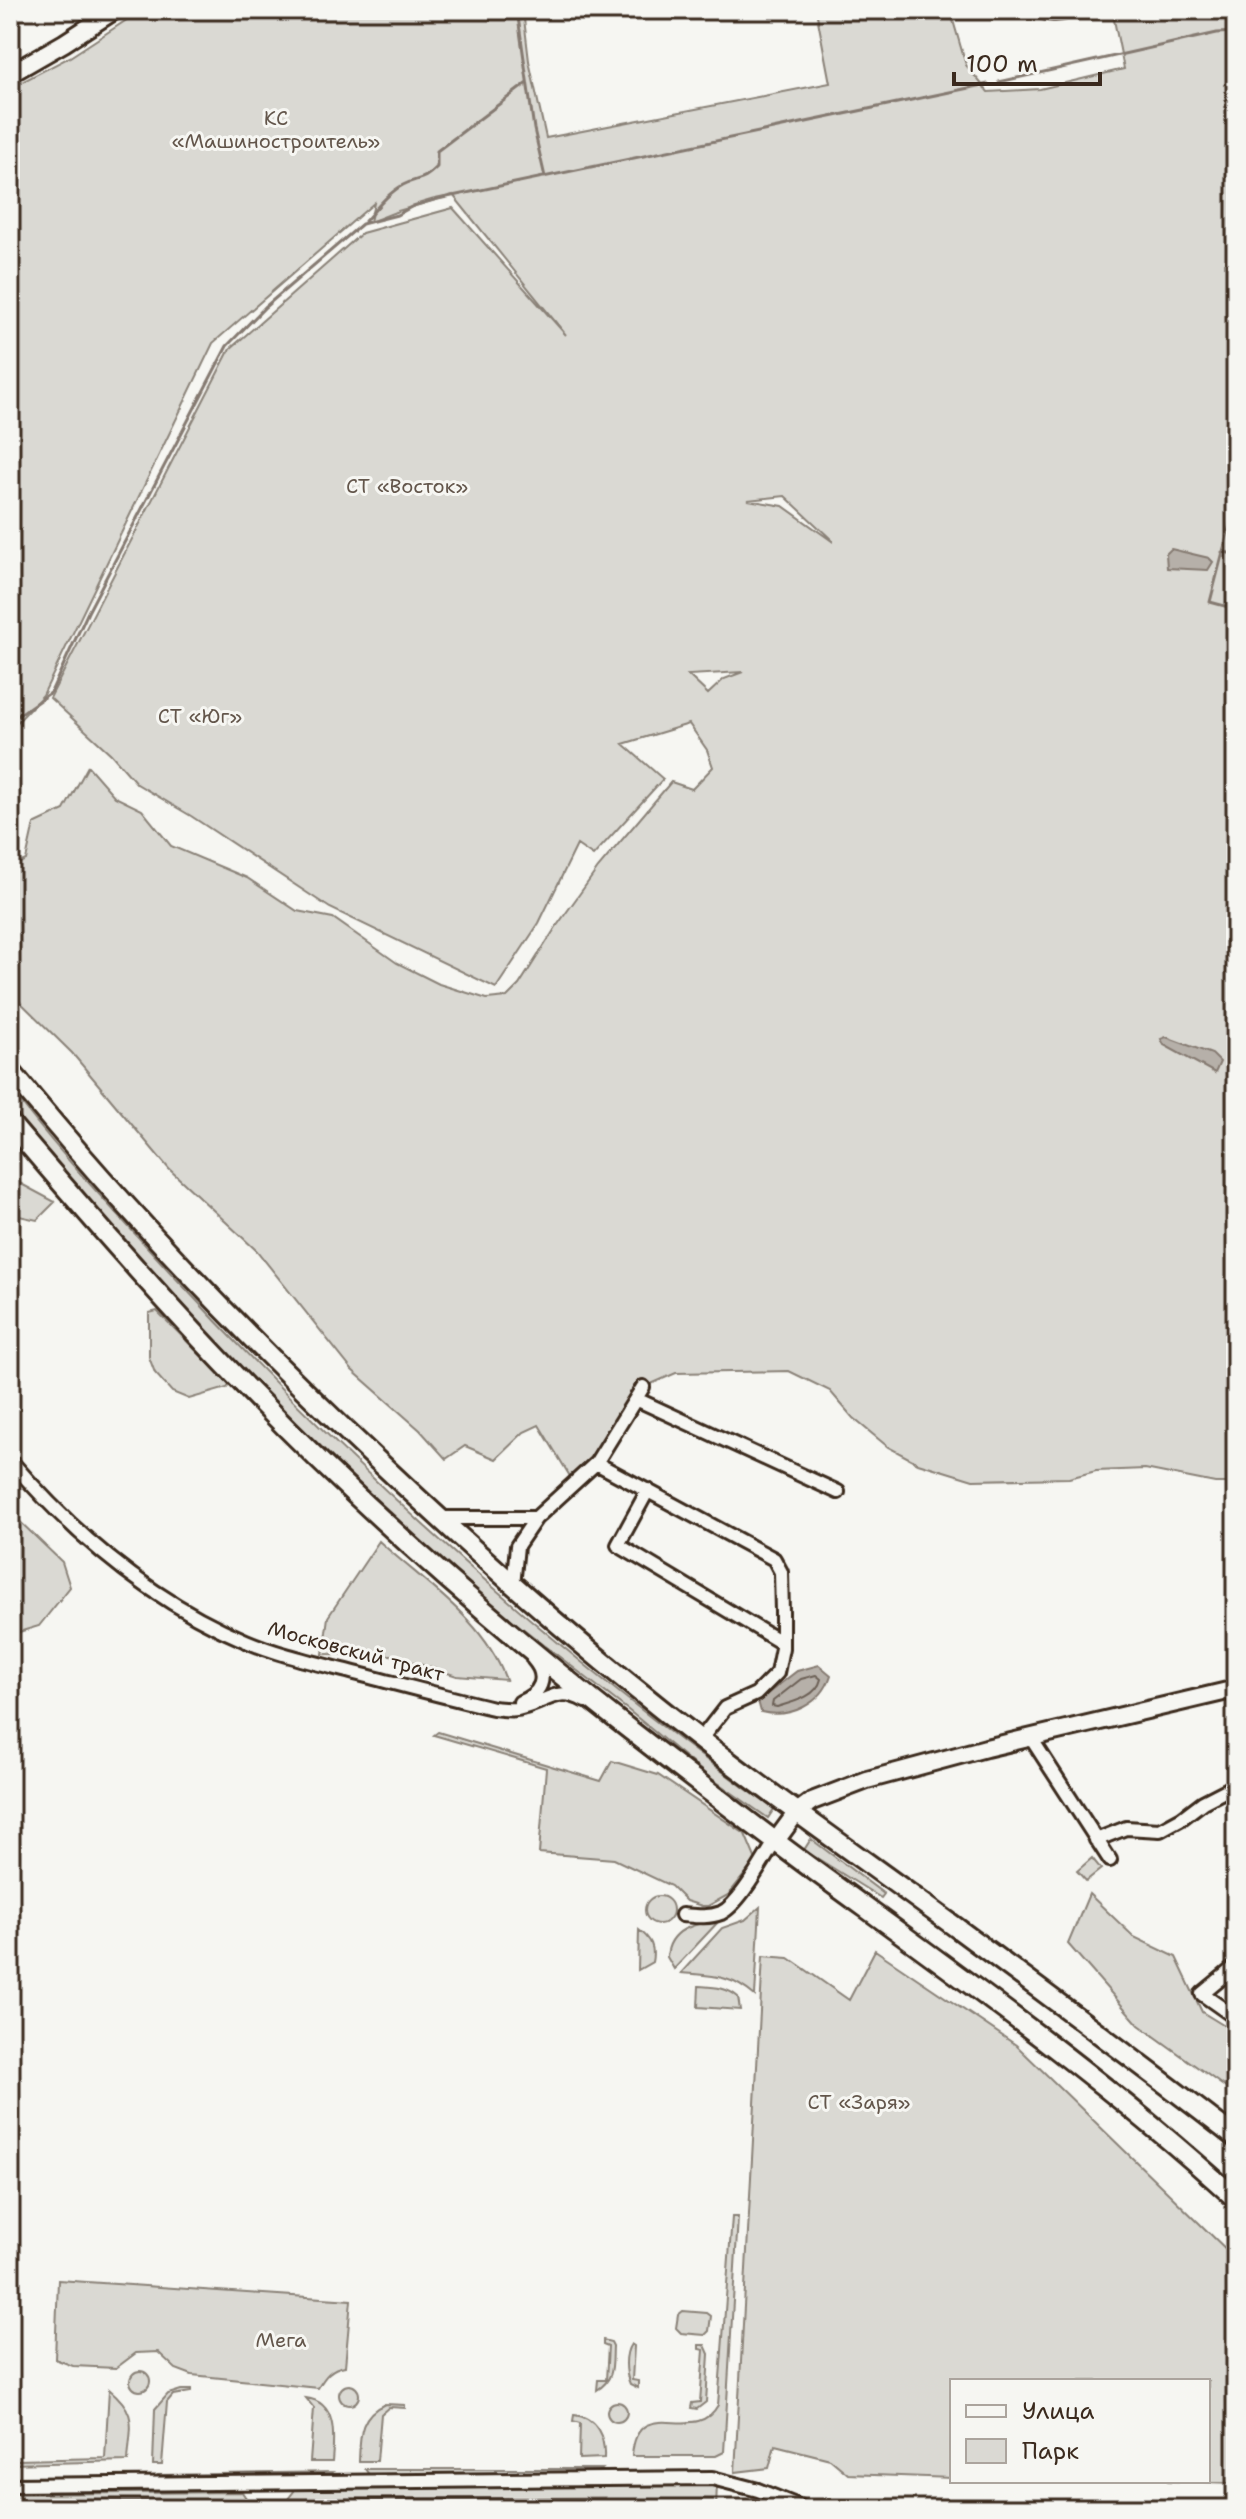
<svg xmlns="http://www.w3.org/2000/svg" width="1246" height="2519" font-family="'Shantell Sans',sans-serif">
  <rect width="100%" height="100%" fill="#f6f6f2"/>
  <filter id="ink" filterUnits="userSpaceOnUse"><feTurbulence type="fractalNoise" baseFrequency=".0125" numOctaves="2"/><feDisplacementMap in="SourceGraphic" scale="16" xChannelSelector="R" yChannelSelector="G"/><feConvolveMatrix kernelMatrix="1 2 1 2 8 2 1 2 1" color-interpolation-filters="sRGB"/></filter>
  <g filter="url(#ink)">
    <path fill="#dad9d3" stroke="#8a8278" stroke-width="2" fill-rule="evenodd" d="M142 10H523L529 61 546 138 830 83 816 10H950L966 65 988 92 1040 89 1124 69 1112 10H1236V1483H1215L1145 1469 1096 1471 1069 1478 973 1480 918 1463 888 1447 853 1418 830 1391 789 1371 676 1373 644 1387 596 1463 574 1483 539 1425 524 1432 496 1459 465 1446 446 1459 420 1430 352 1370 257 1251 169 1169 72 1053 10 992V867L26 860 34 824 64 810 88 766 115 797 142 810 171 846 247 878 297 911 333 918 397 963 439 984 487 999 507 997 519 985 556 927 598 868 671 782 692 789 713 767 707 750 689 724 623 744 663 779 593 856 577 845 539 923 496 988 330 908 191 816 137 784 111 754 50 698 230 349 362 233 453 208 566 335 453 195 398 211 370 222 374 203 213 343 43 695 10 730V88L70 57ZM785 496 832 540V541L783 506 748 500ZM743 672 724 679 708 694 688 675Z
      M10 1088C58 1153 115 1211 169 1271 352 1470 553 1652 774 1809L768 1818 708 1776 628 1710 463 1582 378 1507 250 1381 53 1162 10 1110Z
      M10 1178 55 1202 37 1220 10 1214Z
      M157 1311 227 1382 230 1384 227 1388 189 1399 172 1392 155 1373 149 1357V1313Z
      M10 1512 62 1562 70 1587 39 1626 19 1632 10 1642Z
      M379 1541C424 1583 484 1619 506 1680L457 1676 391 1655 323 1654 328 1617Z
      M438 1732 601 1781 612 1761 658 1775 745 1834 756 1860 728 1895 708 1906H702L686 1901 671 1886 614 1859 539 1853 546 1768 434 1735Z
      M811 1839 884 1894 881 1898 804 1850Z
      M1092 1858 1101 1869 1086 1881 1077 1871Z
      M1089 1894 1134 1937 1176 1957 1202 2012 1236 2033V2095L1139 2025 1068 1944Z
      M645 1910a14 14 0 1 1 28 0a14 14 0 1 1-28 0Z
      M760 1907 755 1996C730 1974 712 1976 681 1973L722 1928 745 1920Z
      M719 1921 674 1969 667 1957C669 1929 694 1923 719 1921Z
      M639 1930C651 1939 655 1947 652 1962L638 1970Z
      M875 1950 1016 2045 1236 2259V2483L1167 2481H1208V2381H952V2478L848 2474 830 2459 775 2445 769 2468 735 2472 763 1956 789 1958 849 2000Z
      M699 1986C713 1987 727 1987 738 1997L740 2010 698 2007Z
      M732 2217H738L724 2452 716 2456H632C637 2391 695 2447 718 2405Z
      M58 2280 351 2300 345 2366C331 2368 325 2376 318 2388L192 2375 176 2369 158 2352 136 2353 116 2368 73 2366 55 2359Z
      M683 2311 707 2313 711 2316 709 2331 705 2335 681 2333 676 2328 678 2315Z
      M603 2340 611 2342 613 2346C612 2365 615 2379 597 2390L598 2380H606L608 2346 603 2344Z
      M631 2344 634 2346 632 2380 638 2381V2388L630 2384C625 2373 624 2354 631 2344Z
      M699 2345H705L709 2354 706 2402 697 2409 691 2408 692 2403 700 2402 704 2350 699 2349Z
      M130 2381a10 10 0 1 1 20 0a10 10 0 1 1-20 0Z
      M339 2395a10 10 0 1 1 20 0a10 10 0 1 1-20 0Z
      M109 2389C139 2414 130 2425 128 2461L10 2464V2455L16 2460 105 2458Z
      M181 2390H191V2392L173 2395 167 2402 162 2465H153L155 2409 168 2394Z
      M306 2398C338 2402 334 2438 332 2462H310L314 2408Z
      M607 2412a10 10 0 1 1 20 0a10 10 0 1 1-20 0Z
      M385 2404 405 2405V2408L389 2407 381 2414 377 2461H359C360 2437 359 2415 385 2404Z
      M574 2415C597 2417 605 2438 604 2458L579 2459 580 2423 573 2421Z
      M365 2469H602L594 2475 371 2477Z
      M332 2472 321 2479 167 2480 157 2475Z
      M717 2483 716 2509H10V2494L242 2492 250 2504H284L295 2490Z"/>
    <path fill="#b6b0a9" stroke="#857a71" stroke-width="2" d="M1023 10H1082C1066 28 1040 24 1023 10Z
      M1171 549 1209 558 1213 562 1208 570 1167 568 1166 554Z
      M1166 1037 1212 1054 1220 1062 1215 1073 1164 1045 1161 1039Z
      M819 1665 831 1675C822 1704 790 1719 761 1712L758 1701 797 1671Z"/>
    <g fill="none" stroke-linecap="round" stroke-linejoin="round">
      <path stroke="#6c6056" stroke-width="2" d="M816 1675 821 1679C817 1697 793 1702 777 1707L772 1706 773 1701 801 1679Z"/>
      <path stroke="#857a71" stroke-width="3" d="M517 10 534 129 545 177
        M999 82 1217 33 1236 32
        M365 221C376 209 388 193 403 185 419 177 422 182 437 167V151L527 83
        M1235 505 1210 602 1236 609
        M1222 552 1236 554
        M10 721 51 692 88 612 227 346 265 307 362 224 397 215 413 206 433 200 988 84
        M10 2502 605 2498"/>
      <defs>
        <path id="street" d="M636 1399 838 1492
          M10 1460C75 1536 153 1602 246 1641 279 1655 316 1663 351 1672 398 1684 446 1697 493 1708 504 1709 515 1711 525 1707 550 1700 558 1686 585 1701
          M596 1463 774 1559 781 1572 782 1612V1648L777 1673 756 1694 725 1708 700 1740
          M648 1490 618 1545 782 1643
          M439 1518H536
          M513 1586 517 1546 536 1518 596 1463 643 1387
          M520 1702C540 1694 550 1678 533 1659
          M1031 1738 1110 1860
          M1096 1840 1126 1828 1160 1830 1182 1818 1203 1802 1236 1785
          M682 1915C695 1916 708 1918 721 1913 740 1904 763 1860 775 1842
          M1236 1966 1202 1994 1236 2018
          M10 2485 712 2478 758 2490 806 2509"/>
        <path id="secondary" d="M10 74 64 43 115 10
          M775 1842 797 1812 812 1801 867 1780 986 1748 1236 1689"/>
        <path id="primary" d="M10 1070C122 1208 245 1336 375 1458 462 1540 551 1621 645 1696 747 1779 855 1853 961 1931 1053 1999 1146 2068 1236 2138
          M10 1123C88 1215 167 1306 251 1392 367 1512 494 1623 625 1726 688 1775 751 1824 815 1871 959 1976 1104 2078 1236 2199"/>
      </defs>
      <use href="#street" stroke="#3b2a1e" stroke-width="18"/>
      <use href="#secondary" stroke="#3b2a1e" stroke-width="22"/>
      <use href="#primary" stroke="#3b2a1e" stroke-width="24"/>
      <use href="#street" stroke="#f6f6f2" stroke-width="12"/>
      <use href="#secondary" stroke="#f6f6f2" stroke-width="16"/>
      <use href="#primary" stroke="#f6f6f2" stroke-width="18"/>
    </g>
  </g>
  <g text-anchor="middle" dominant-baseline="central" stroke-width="6" stroke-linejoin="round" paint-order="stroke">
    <g font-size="20" fill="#63564b" stroke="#f6f6f2">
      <text x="276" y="118">КС<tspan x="276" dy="23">«Машиностроитель»</tspan></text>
      <text x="407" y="486">СТ «Восток»</text>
      <text x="200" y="716">СТ «Юг»</text>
      <text x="859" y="2102">СТ «Заря»</text>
      <text x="281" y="2340">Мега</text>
    </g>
    <g font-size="20" fill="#3b2a1e" stroke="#f6f6f2">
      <text transform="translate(356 1651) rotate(15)">Московский тракт</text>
    </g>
  </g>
  <rect width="1246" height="2519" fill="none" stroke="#f6f6f2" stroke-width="40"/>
  <rect x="20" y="20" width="1206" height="2479" fill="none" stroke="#3b2a1e" stroke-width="3" filter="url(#ink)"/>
  <rect x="950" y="2379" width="260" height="104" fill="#f6f6f2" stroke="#aba49d" stroke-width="2"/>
  <rect x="966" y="2405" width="40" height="12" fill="#f6f6f2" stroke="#aba49d" stroke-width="2"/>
  <text x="1022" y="2419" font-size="24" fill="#3b2a1e">Улица</text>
  <rect x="966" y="2439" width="40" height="24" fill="#dad9d3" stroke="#aba49d" stroke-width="2"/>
  <text x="1022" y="2459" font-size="24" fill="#3b2a1e">Парк</text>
  <path d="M954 72v12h146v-12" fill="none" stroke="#3b2a1e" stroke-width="4"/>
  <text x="966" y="72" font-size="24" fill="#3b2a1e" stroke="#f6f6f2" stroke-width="6" paint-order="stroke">100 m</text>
</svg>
